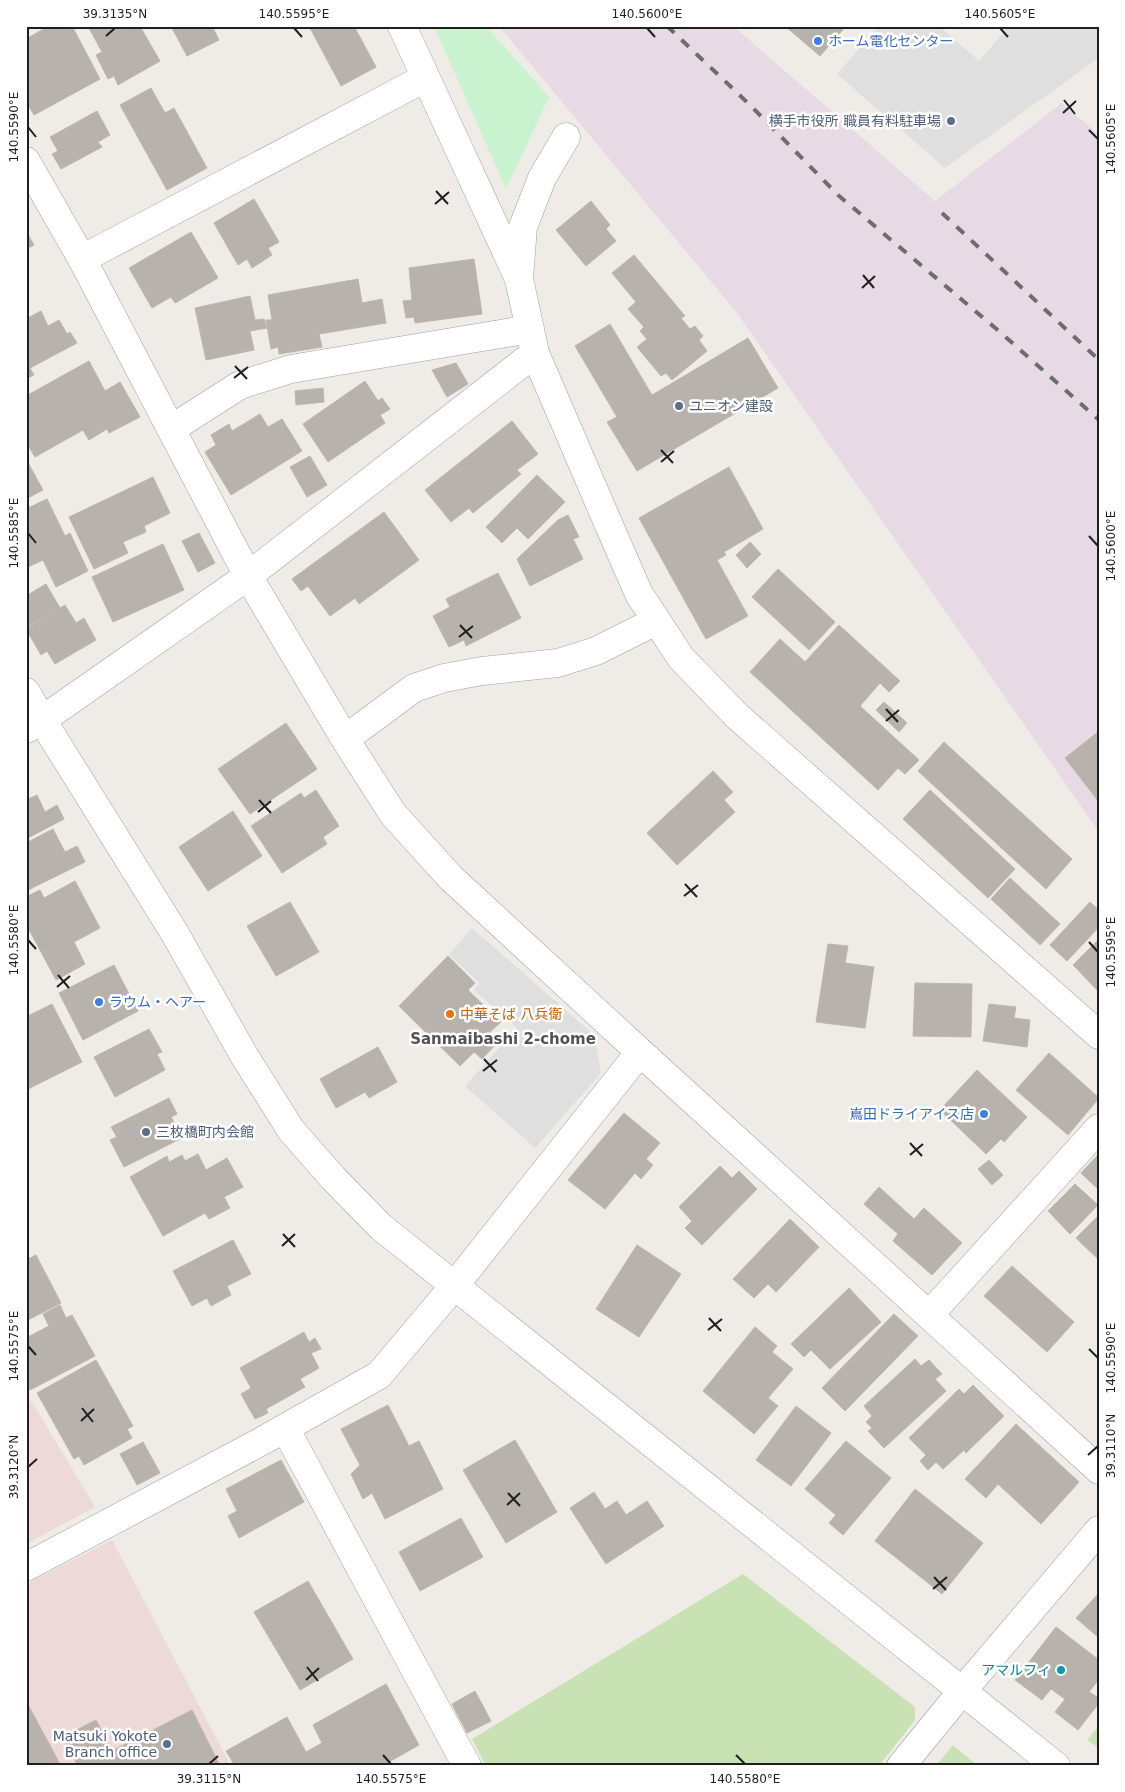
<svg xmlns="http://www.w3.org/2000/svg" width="1125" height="1792" font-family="'DejaVu Sans','Noto Sans JP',sans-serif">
  <rect width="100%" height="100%" fill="#efece7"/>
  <path fill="#eddad8" d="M26 1392 95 1507 26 1544Z
    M112 1540 231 1766H26V1584Z"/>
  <path fill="#e7dae4" d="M499 26H733L935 201 1062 103 1099 135V832L737 313Z"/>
  <path fill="#c8e2b3" d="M743 1574 915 1707V1720L879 1766H486L472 1739Z
    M1099 1726V1748L1087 1740Z
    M953 1745 978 1766H936Z"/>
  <path fill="#c9f3cf" d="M434 26H486L549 97 506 189Z"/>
  <path fill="#dfdfdf" d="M879 26H939L979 61 1009 26H1099V58L945 168 837 74Z
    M472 928 595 1036 601 1073 535 1148 465 1086 517 1028 474 990 480 983 449 955Z"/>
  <path fill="#b8b2ad" stroke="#bfb5ab" d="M49 26H72L100 79 34 115 26 101V39Z
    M88 26H145L141 28 160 61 118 85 114 76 108 79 96 55 102 52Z
    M171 26H212L219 40 187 56Z
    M309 26H354L376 67 341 86Z
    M785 26H846L820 56Z
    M151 88 165 113 174 108 207 168 167 190 120 105Z
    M97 111 110 135 98 142 102 147 61 169 52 154 58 151 50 137Z
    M254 199 279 242 268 248 272 255 252 268 247 259 238 265 214 223Z
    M591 201 610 225 606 229 616 241 586 266 556 230Z
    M26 231 34 245 26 249Z
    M191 232 218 278 175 303 171 297 152 308 129 268Z
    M634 255 685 316 681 318 690 329 695 326 703 336 699 340 707 351 672 380 666 373 661 376 637 347 647 339 640 331 644 327 628 309 636 302 612 273Z
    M474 259 482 314 415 323 414 317 406 318 403 301 412 300 409 268Z
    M358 279 362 303 382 299 386 323 319 334 322 347 279 354 278 347 271 349 266 320H272L268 295Z
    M250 296 255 320 264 319 267 328 250 331 254 350 206 360 195 308Z
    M41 311 48 326 59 320 67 334 70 332 77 343 30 368 34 375 26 379V319Z
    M610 324 652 395 748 338 778 388 637 471 607 422 617 417 575 346Z
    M89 361 105 391 120 382 140 417 109 433 107 429 89 440 83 430 35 457 26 442V396Z
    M456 363 468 384 447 397 432 370Z
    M365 381 378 401 382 398 390 409 380 415 385 423 328 462 303 424Z
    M323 388 324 402 296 405 295 391Z
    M260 414 268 427 282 419 302 451 231 495 205 452 216 445 211 435 229 424 232 431Z
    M512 421 538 454 517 470 521 474 473 513 469 508 451 522 425 490Z
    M310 456 327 485 307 497 290 467Z
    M26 459 43 490 26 499Z
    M729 467 763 529 724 552 726 555 717 560 748 616 706 639 639 518Z
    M537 475 565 502 528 539 517 528 502 543 486 527Z
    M153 477 170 513 144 526 146 532 123 542 128 553 94 569 69 517Z
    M47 499 65 536 70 533 88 571 56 587 43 560 26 568V509Z
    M384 512 419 560 359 604 355 598 330 616 308 586 301 591 292 579Z
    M568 515 579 537 573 539 583 559 530 586 517 559 558 520Z
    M199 533 215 563 198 572 182 541Z
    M750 542 761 554 747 568 736 555Z
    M163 544 184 590 113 622 92 577Z
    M778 569 835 622 809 650 752 597Z
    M498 573 521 618 466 646 464 640 449 647 433 616 450 607 446 599Z
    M46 584 60 608 27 627 26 596Z
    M65 605 76 623 84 618 96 640 55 664 47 651 41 655 26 629Z
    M839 625 900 681 889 692 880 683 860 706 919 760 905 774 898 768 878 790 750 672 780 639 805 662Z
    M884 702 907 723 899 732 876 710Z
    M286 723 317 769 250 814 218 769Z
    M1098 732H1099V802L1065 758Z
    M944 742 1072 859 1046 889 918 771Z
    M713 771 733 792 724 800 735 812 677 865 647 833Z
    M316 790 339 826 323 837 327 844 282 873 251 826 301 793 304 798Z
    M930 790 1015 869 988 898 903 819Z
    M37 795 45 812 57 805 64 819 26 839V800Z
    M233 811 262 856 208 891 179 847Z
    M53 829 65 852 77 846 85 862 26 891V843Z
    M1010 878 1060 924 1040 945 991 899Z
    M75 881 100 928 74 942 85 964 56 980 26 924V897L40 890 44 898Z
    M290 902 319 952 276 976 247 926Z
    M1090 902 1099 910V927L1067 961 1050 945Z
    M1099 939V992L1073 965Z
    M828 944 848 946 845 963 874 967 865 1028 816 1022Z
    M448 956 475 983 468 990 501 1022 489 1033 498 1042 482 1059 474 1052 460 1066 399 1006Z
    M114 965 138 1011 83 1040 59 993Z
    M915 983 972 984 971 1037 913 1036Z
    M52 1004 82 1062 26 1090V1017Z
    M989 1004 1016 1007 1014 1018 1030 1020 1027 1047 983 1041Z
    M149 1029 162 1052 157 1054 165 1070 115 1097 94 1057Z
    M378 1047 397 1082 369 1098 365 1092 336 1108 320 1079Z
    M1049 1053 1099 1098 1068 1135 1016 1090Z
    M977 1070 1027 1117 1004 1142 1001 1139 986 1154 940 1110Z
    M169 1098 177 1114 171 1117 182 1138 124 1167 110 1140 117 1137 111 1127Z
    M624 1113 660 1143 646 1159 653 1165 641 1179 635 1173 605 1209 568 1180Z
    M198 1154 206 1170 227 1158 243 1187 224 1197 230 1208 209 1219 205 1213 163 1236 130 1177 167 1156 169 1162 182 1155 185 1161Z
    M1099 1154V1190L1081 1173Z
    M989 1160 1003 1175 992 1185 978 1169Z
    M720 1166 732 1178 739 1171 757 1189 702 1245 685 1228 692 1221 679 1207Z
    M1075 1184 1098 1205 1070 1234 1048 1211Z
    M879 1187 914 1219 924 1208 962 1243 932 1275 893 1241 898 1234 864 1204Z
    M1099 1215V1260L1076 1238Z
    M790 1219 819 1247 776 1292 768 1284 754 1298 733 1279Z
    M233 1240 251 1274 227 1286 231 1295 211 1306 207 1298 192 1306 173 1271Z
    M637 1245 681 1274 639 1337 596 1309Z
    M36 1255 61 1303 26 1321V1260Z
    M1012 1266 1074 1322 1047 1352 984 1296Z
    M849 1288 881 1322 830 1369 811 1350 804 1357 791 1344Z
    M60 1305 66 1318 72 1315 95 1356 30 1390 26 1382V1338L49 1326 43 1314Z
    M894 1314 918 1336 845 1411 822 1388Z
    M755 1327 777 1346 772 1352 793 1369 768 1398 778 1406 754 1434 703 1391Z
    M304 1332 309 1342 315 1338 321 1349 311 1353 319 1368 300 1379 305 1387 266 1409 268 1413 255 1419 241 1394 251 1388 240 1368Z
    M915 1359 921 1366 929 1360 942 1374 935 1379 946 1391 884 1448 868 1431 872 1428 866 1422 872 1416 864 1406Z
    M96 1360 133 1426 127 1429 132 1438 84 1465 79 1456 74 1459 37 1393Z
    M973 1385 1004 1416 966 1453 964 1450 943 1469 936 1462 928 1470 920 1461 926 1455 909 1438 959 1389 964 1394Z
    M388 1405 409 1446 419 1441 443 1489 385 1519 372 1493 363 1499 351 1474 360 1465 341 1429Z
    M796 1406 831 1433 791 1486 756 1460Z
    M1016 1424 1079 1482 1041 1524 998 1484 986 1498 965 1479Z
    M515 1440 557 1512 506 1543 463 1470Z
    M846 1441 891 1478 843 1535 829 1523 836 1515 805 1489Z
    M143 1442 160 1473 137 1485 120 1454Z
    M281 1460 304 1502 239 1538 228 1516 237 1511 226 1489Z
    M915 1489 983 1543 942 1594 875 1541Z
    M594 1492 605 1509 617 1501 626 1515 647 1501 664 1526 606 1564 570 1508Z
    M461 1518 483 1557 420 1591 399 1552Z
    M308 1581 353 1659 300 1690 254 1612Z
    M1099 1593V1638L1076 1618Z
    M1056 1627 1099 1660V1679L1089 1692 1099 1698V1703L1078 1730 1055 1712 1065 1699 1051 1689 1042 1700 1015 1680Z
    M386 1684 419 1745 382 1766H235L226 1751 287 1717 306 1752 322 1743 313 1725Z
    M475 1691 491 1721 467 1733 452 1704Z
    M26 1701 61 1766H26Z
    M192 1710 220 1766H78L63 1737 96 1720 112 1751Z"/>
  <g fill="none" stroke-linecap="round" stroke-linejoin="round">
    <defs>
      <path id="minor" d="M402 26 519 279 535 353 608 523 639 594 681 658 737 716 1099 1035
        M26 161 82 259 248 576 345 739 393 814 451 878 640 1052
        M82 259 425 78
        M519 278 523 227 542 178 566 137
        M171 429 240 385 291 369 530 329
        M26 692 42 720
        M26 729 42 720 248 576 535 353
        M345 739 414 688 444 678 482 671 558 663 596 651 656 621
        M929 1315 1099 1128
        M285 1428 467 1766
        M26 1567 262 1441 379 1375 455 1285 640 1052 1099 1470
        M901 1766 963 1690 1099 1530"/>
      <path id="tertiary" d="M42 720 174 932 245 1057 291 1130 333 1178 381 1227 1056 1766"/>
    </defs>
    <use href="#minor" stroke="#a0a0a0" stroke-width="29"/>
    <use href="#tertiary" stroke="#a0a0a0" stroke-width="29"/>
    <use href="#minor" stroke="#fff" stroke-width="28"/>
    <use href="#tertiary" stroke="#fff" stroke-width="28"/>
    <path stroke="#6d6d6d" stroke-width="4" stroke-dasharray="10 10" stroke-linecap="butt" d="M667 26 750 105 838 195 1000 332 1099 420
      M942 213 1099 360"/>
  </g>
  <path fill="none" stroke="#1f1f1f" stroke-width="2" d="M294 28 302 37M647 28 655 37M1000 28 1008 37M106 36 115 28M1064 100 1075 114M1063 113 1076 101M28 127 36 137M1089 130 1098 139M436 191 448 204M435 204 449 192M863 275 874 288M862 288 875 276M235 366 247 379M234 378 248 367M661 450 673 463M661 462 674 451M28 533 36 543M1089 536 1098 546M460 625 472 638M459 637 473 626M886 709 898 722M886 721 899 710M259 800 271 813M258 812 271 801M685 884 697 897M684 896 698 885M28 940 36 949M1089 942 1098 952M58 975 69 988M57 987 70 976M484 1059 496 1072M483 1071 497 1060M910 1143 922 1156M910 1155 923 1144M283 1234 295 1247M282 1246 295 1234M709 1318 721 1331M708 1330 722 1319M28 1346 36 1355M1089 1349 1098 1358M82 1408 93 1422M81 1421 94 1409M1088 1455 1098 1446M28 1467 37 1459M508 1493 520 1506M507 1505 520 1493M934 1577 946 1590M933 1589 947 1577M307 1667 318 1681M306 1680 319 1668M383 1755 391 1764M736 1755 745 1764M209 1764 218 1756"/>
  <g fill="#3f7fe0" stroke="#fff" stroke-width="2">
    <circle cx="818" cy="41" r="5"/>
    <circle cx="99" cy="1002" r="5"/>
    <circle cx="984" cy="1114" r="5"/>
  </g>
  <g fill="#5c6f8a" stroke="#fff" stroke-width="2">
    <circle cx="951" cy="121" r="5"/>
    <circle cx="679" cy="406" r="5"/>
    <circle cx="146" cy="1132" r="5"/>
    <circle cx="167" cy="1744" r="5"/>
  </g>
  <circle fill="#e8710a" stroke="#fff" stroke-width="2" cx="450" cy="1014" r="5"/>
  <circle fill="#0f9aa8" stroke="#fff" stroke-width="2" cx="1061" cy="1670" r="5"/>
  <g text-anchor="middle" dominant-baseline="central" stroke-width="5" stroke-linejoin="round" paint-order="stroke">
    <g font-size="14" fill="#366cbe" stroke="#fff" text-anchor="start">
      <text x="828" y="41">ホーム電化センター</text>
      <text x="109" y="1002">ラウム・ヘアー</text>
      <text x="974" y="1114" text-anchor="end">嶌田ドライアイス店</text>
    </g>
    <g font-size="14" fill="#4e5e75" stroke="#fff" text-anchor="end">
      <text x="941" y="121">横手市役所 職員有料駐車場</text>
      <text x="689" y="406" text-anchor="start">ユニオン建設</text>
      <text x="156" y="1132" text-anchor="start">三枚橋町内会館</text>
      <text x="157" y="1736">Matsuki Yokote<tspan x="157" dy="16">Branch office</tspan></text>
    </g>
    <g font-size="14" fill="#c56008" stroke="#fff" text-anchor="start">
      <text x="460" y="1014">中華そば 八兵衛</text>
    </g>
    <g font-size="14" fill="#0d838f" stroke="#fff" text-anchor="end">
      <text x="1051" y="1670">アマルフィ</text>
    </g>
    <g font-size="15" font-weight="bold" fill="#525252" stroke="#fff">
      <text x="503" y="1039">Sanmaibashi 2-chome</text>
    </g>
  </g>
  <rect width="1125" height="1792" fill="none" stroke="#ffffff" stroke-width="55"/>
  <rect x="28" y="28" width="1070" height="1736" fill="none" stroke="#1f1f1f" stroke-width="2"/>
  <g font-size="12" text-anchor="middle" fill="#1f1f1f">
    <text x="115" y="18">39.3135°N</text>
    <text x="294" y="18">140.5595°E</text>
    <text x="647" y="18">140.5600°E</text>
    <text x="1000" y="18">140.5605°E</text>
    <text transform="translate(14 127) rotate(-90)" y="4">140.5590°E</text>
    <text transform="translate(1111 139) rotate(-90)" y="4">140.5605°E</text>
    <text transform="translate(14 533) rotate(-90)" y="4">140.5585°E</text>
    <text transform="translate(1111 546) rotate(-90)" y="4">140.5600°E</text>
    <text transform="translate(14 940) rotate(-90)" y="4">140.5580°E</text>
    <text transform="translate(1111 952) rotate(-90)" y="4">140.5595°E</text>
    <text transform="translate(14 1346) rotate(-90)" y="4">140.5575°E</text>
    <text transform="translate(1111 1358) rotate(-90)" y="4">140.5590°E</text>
    <text transform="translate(1111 1446) rotate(-90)" y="4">39.3110°N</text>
    <text transform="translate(14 1467) rotate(-90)" y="4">39.3120°N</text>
    <text x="209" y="1783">39.3115°N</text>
    <text x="391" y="1783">140.5575°E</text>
    <text x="745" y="1783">140.5580°E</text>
  </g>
</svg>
